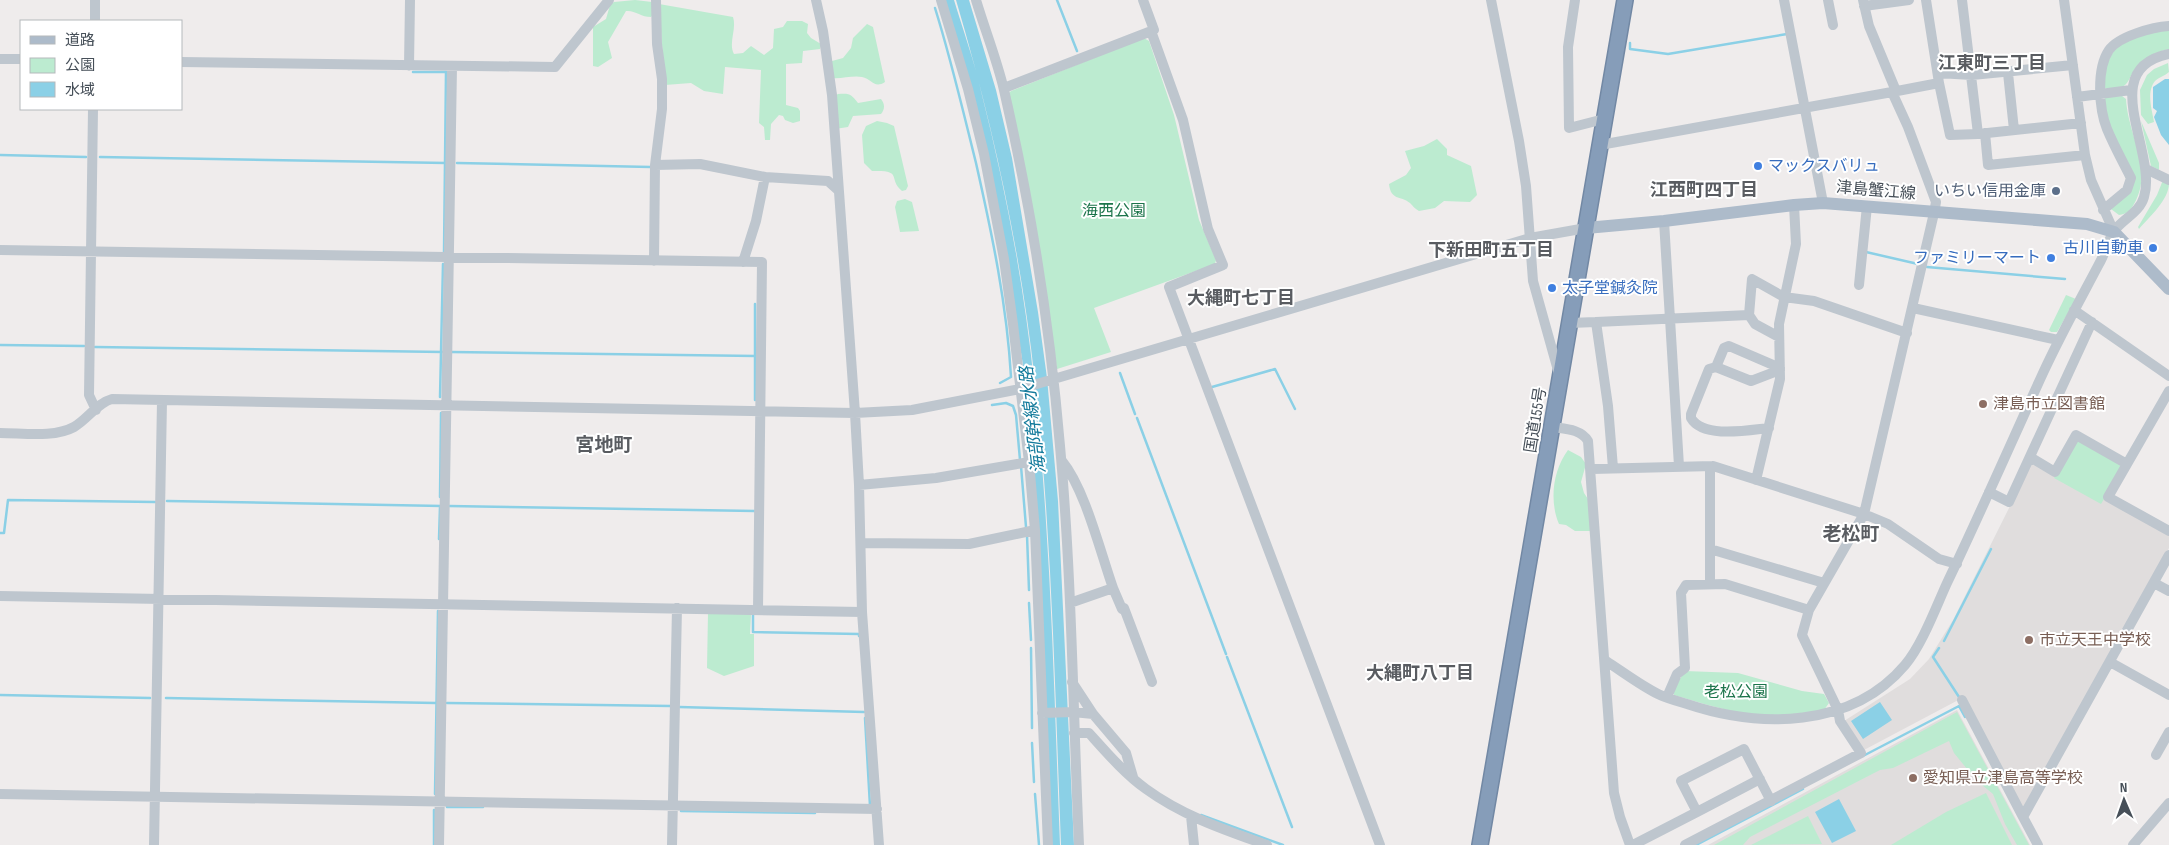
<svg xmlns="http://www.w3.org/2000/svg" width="2169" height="845" font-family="'Sofia Sans Condensed','Noto Sans JP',sans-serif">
  <rect width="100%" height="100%" fill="#efecec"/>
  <path fill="#e0dddd" d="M2032 462 2105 498 2169 534V548L2023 809 1964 697 1864 750 1844 721 1910 679 1929 659 1953 620Z
    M1957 710 2030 845H1708Z"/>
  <path fill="#bcebd0" d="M635 0 652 2 653 14 651 17C641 17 635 10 626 11L608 42 612 58 598 67 593 66V27L606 19 610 5 614 2Z
    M659 4 733 17C737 29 728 43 734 54L743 53 751 46 764 55 773 48 774 29 783 27 787 21H802L808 24 807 33 811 38 821 44 820 49 803 51 802 63 786 64V105L798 108 800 111V121L793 123 785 120 783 116 779 115 771 124 770 140H765L764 127 759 123 761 70 725 67 723 94 704 91 691 83 665 85Z
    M867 24 873 27 885 82C874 89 872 79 862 77 853 75 842 79 832 78V61L843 58 851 48 853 38Z
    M2169 30V49C2156 52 2143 58 2135 69 2130 75 2129 85 2121 87 2116 89 2110 88 2105 88L2102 85C2105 74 2107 59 2114 51 2126 35 2151 33 2169 30Z
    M1144 38 1149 41 1174 115 1199 220 1216 260 1215 264 1094 308 1111 352 1057 369 1030 201 1008 94 1011 91Z
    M2168 63 2169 72C2165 76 2159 77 2155 81 2146 92 2152 110 2154 122L2148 124 2141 115 2140 90 2147 75 2154 69Z
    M838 94C850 93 851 94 858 103L881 99C885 104 885 109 881 114L853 116 848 127 835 129 834 96Z
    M2122 96 2126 99C2128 136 2154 169 2134 204 2130 211 2127 214 2119 215L2111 209 2130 192 2102 101 2106 97Z
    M877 121 887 123 894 126 908 186 906 190 902 191C887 178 904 170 872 171L864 163 862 135 866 126Z
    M2141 121 2159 163V170L2151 166Z
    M1437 139 1447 149V155L1471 166 1477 195 1470 202 1444 201 1435 208 1419 211C1415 209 1413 206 1410 203 1400 195 1391 201 1389 184L1406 175 1411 168 1405 151 1424 146Z
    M2163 180 2169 183C2169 200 2150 216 2139 229L2138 227 2157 195Z
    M905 199 912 202 919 231 900 232 895 207 897 201Z
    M2066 295 2076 299 2057 332H2051L2049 330Z
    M2077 439 2121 464 2122 469 2101 504 2054 478Z
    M1568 450 1581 457 1586 464 1581 482 1584 493 1588 499 1591 531H1575L1566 525 1559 524C1549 501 1553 470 1568 450Z
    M708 613 751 614 750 634H754V666L724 676 707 668Z
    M1685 671 1738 673 1802 691 1824 694 1829 703 1824 710C1796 715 1763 718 1735 712 1714 707 1694 701 1674 695V688Z
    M1957 712 2029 845H2017L2005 824 1993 794 1976 780 1954 753 1949 741 1893 768 1880 770 1750 837 1743 845H1714Z
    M1986 793 2012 845H1891L1946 812Z
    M1808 816 1822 844 1751 845Z"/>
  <path fill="#8bd0e6" d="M944 0H954C963 30 974 60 981 91 1005 186 1024 284 1034 382 1051 536 1054 691 1060 845H1050L1036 503 1026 384 1008 271Z
    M956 0H969L996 90 1012 158 1038 312 1047 378 1058 501 1074 845H1061C1055 691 1052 536 1035 382 1021 252 993 125 956 0Z
    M2165 79H2169V145L2161 135 2154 117 2157 111 2153 108V87Z
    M1880 702 1892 720 1863 739 1851 721Z
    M1839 799 1856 831 1832 843 1815 812Z"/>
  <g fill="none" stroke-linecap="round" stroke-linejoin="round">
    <path stroke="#8bd0e6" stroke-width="2.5" d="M1057 0 1077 51
      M935 8C951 59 963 111 976 163 992 234 1007 305 1011 377L1000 383
      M1630 43V49L1668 54 1787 34
      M413 72H446L444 252
      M0 155 86 157
      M100 157 446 163
      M457 163 651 167
      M1866 252 1918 264
      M1927 267 2065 279
      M0 345 84 346
      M95 347 443 352
      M451 352 756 356
      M1120 373 1135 414
      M1212 387 1275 369 1295 409
      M440 397 443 264
      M755 400V304
      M992 405 1006 403 1013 406 1016 415 1020 460
      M1137 418 1226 654
      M1021 466 1026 527
      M440 497 441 413
      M167 501 442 506
      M449 506 755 511
      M0 533H4L8 500 155 502
      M1027 535 1029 590
      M439 539 440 507
      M1029 603 1031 640
      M753 614V632L859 634V636
      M1944 641 1991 549
      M1031 648 1032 728
      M1939 648 1933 657 1959 697
      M1227 657 1292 827
      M0 695 150 698
      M166 698 436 703
      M447 703 671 706
      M679 707 864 712
      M865 718 870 806
      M1032 743 1034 782
      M1863 756 1959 706 1965 717
      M435 794 438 611
      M1035 794 1039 845
      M447 807H483
      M681 811 815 813
      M1201 815 1283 845
      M434 845V810
      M1696 845 1803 789"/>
    <defs>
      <path id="highway" d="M1480 845 1625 0"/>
    </defs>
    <use href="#highway" stroke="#7288a4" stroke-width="18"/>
    <path stroke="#bec6ce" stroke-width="10" d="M816 0 823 31 832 95 855 413 859 485 862 612 879 845
      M941 0 968 89 984 154 1004 259 1013 324 1029 462 1035 530 1048 845
      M976 0C985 30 997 60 1004 90 1031 207 1050 327 1060 446 1072 579 1073 712 1079 845
      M1491 0 1519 141 1526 186 1533 281 1559 374
      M1575 0 1568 47 1569 128 1604 119
      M1784 0 1823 203
      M1828 0 1833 25
      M1863 0 1869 26 1896 91
      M1962 0 1978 134 2081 123
      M2064 0 2085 155 2091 180 2114 232
      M1864 6 1909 0
      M95 21V0
      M1151 31 1183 120 1208 229 1223 265 1169 287 1380 845
      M0 59H21
      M181 62 555 67 609 0
      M409 66 410 0
      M1938 73 1972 75 2073 65
      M2008 73 2014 130
      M1939 83 1950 135 1978 134
      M1004 88 1154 30 1143 0
      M2077 97 2131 90
      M93 109 89 395 96 410
      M1985 133 1988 165 2085 155
      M1600 145 1892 92
      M655 165 700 164 765 177 828 181 838 190
      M2146 169 2169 180
      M2103 210 2127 190 2131 178C2123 162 2114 146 2107 129 2099 109 2096 69 2109 50 2119 36 2153 27 2169 26
      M1664 221 1679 466
      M0 250 762 262 758 610
      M654 261 655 165 662 109V79L657 44 656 0
      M743 262 756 221 765 177
      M1859 285 1867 206
      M1913 308 2058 340
      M2074 310 2169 376
      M1749 315 1752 279 1784 297 1814 301 1907 333
      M1570 323 1596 322
      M1716 367 1724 348 1729 346 1780 368
      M2169 391 2108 497 2169 531
      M1552 427C1565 429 1581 429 1588 441L1614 793 1620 817 1630 845
      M1769 428C1749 430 1703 439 1691 418V414L1709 369 1716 367 1751 381 1780 370
      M0 433C23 433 54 438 74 427 88 419 97 403 112 399L855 413 912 410 1020 389 1530 238 1586 228
      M2030 457 2055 472 2076 435 2127 464
      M1062 461C1085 489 1100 551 1113 588L1070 603
      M1613 468 1608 406 1596 322 1749 315 1755 324 1779 337
      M1592 469 1713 466 1864 514 1888 524 1939 559 1957 564
      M1756 480 1780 379 1779 324 1796 244 1794 205
      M859 485 936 478 1029 462
      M1989 492 2009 502 2092 322
      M861 543 969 544 1035 530
      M1710 549 1824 583
      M1710 583V470L1713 466
      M2154 583 2169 591
      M1113 588 1122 609 1124 608 1152 682
      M0 596 862 612
      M1606 661C1623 672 1640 685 1658 694 1666 698 1677 701 1687 704 1759 728 1851 729 1905 665 1922 645 1936 607 1947 583 1980 514 2011 443 2043 373 2060 336 2080 300 2099 264 2105 254 2108 240 2114 231 2123 219 2140 212 2144 197 2158 152 2095 69 2169 54
      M2110 662 2169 695
      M1072 682 1093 714
      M1667 697 1677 674 1685 668 1681 593 1686 585 1725 584 1809 610
      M1962 700 2023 817
      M1042 713 1073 712 1093 714 1126 753 1133 777
      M1074 733H1089C1107 753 1125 774 1146 789 1183 816 1225 830 1267 845
      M2156 755 2169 732
      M0 794 877 809
      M1697 812 1760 779
      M1191 816 1194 845
      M154 845 162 401
      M439 845 452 67
      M672 845 677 608
      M1633 845 1697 812 1681 781 1744 749 1771 801
      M1685 845 1861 753 1840 721 1838 710 1802 635 1809 610 1864 514 1934 213 1936 202 1908 127 1892 92 1939 83 1926 0
      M2038 845 2023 817 2169 555
      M2133 845 2169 803"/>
    <path stroke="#adbbca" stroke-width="12" d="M1586 228 1664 221 1794 205 1823 203 2087 224 2114 232 2169 289"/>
    <use href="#highway" stroke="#869db9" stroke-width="15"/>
  </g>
  <g fill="#3f7fe0" stroke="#fff" stroke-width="2">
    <circle cx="1758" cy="166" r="5"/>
    <circle cx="2153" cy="248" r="5"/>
    <circle cx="2051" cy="258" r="5"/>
    <circle cx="1552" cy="288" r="5"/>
  </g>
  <circle fill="#5c6f8a" stroke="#fff" stroke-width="2" cx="2056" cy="191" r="5"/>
  <g fill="#8d6e63" stroke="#fff" stroke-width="2">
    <circle cx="1983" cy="404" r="5"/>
    <circle cx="2029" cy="640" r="5"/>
    <circle cx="1913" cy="778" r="5"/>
  </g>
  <g text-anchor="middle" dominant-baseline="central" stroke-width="4" stroke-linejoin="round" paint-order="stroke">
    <g font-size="16" fill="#366cbe" stroke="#fff" text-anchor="start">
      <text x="1768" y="166">マックスバリュ</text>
      <text x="2143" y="248" text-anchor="end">古川自動車</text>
      <text x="2041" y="258" text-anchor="end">ファミリーマート</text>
      <text x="1562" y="288">太子堂鍼灸院</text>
    </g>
    <g font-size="16" fill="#464f58" stroke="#fff">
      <text transform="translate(1876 191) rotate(5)">津島蟹江線</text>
      <text transform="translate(1536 420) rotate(-81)">国道155号</text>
    </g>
    <g font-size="16" fill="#4e5e75" stroke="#fff" text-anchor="end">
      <text x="2046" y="191">いちい信用金庫</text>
    </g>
    <g font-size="16" fill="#1c744b" stroke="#fff">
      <text x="1114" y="211">海西公園</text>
      <text x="1736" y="692">老松公園</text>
    </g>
    <g font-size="16" fill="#785e54" stroke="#fff" text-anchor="start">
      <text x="1993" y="404">津島市立図書館</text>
      <text x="2039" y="640">市立天王中学校</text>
      <text x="1923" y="778">愛知県立津島高等学校</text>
    </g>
    <g font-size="18" font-weight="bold" fill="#595c61" stroke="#fff">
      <text x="1992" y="63">江東町三丁目</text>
      <text x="1704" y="190">江西町四丁目</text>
      <text x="1491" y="250">下新田町五丁目</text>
      <text x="1241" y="298">大縄町七丁目</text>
      <text x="1420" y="673">大縄町八丁目</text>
    </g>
    <g font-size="18" font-style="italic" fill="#147b9c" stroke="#fff">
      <text transform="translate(1033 420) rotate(-97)">海部幹線水路</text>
    </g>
    <g font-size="19" font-weight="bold" fill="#595c61" stroke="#fff">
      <text x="604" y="445">宮地町</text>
      <text x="1851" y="534">老松町</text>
    </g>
  </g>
  <rect x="20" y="20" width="162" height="90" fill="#ffffff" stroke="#b5b9bc"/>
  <rect x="30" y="36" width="25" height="8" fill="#adbbca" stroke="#b5b9bc"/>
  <text x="65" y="45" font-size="15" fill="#464f58">道路</text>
  <rect x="30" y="58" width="25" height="15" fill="#bcebd0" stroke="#b5b9bc"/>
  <text x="65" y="70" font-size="15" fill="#464f58">公園</text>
  <rect x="30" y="82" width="25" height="15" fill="#8bd0e6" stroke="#b5b9bc"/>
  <text x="65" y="95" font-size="15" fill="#464f58">水域</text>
  <g transform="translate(2124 800) rotate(358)" stroke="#ffffff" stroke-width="4" paint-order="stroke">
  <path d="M0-4L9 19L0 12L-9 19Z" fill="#464f58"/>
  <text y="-8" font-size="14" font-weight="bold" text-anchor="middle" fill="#464f58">N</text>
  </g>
</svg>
